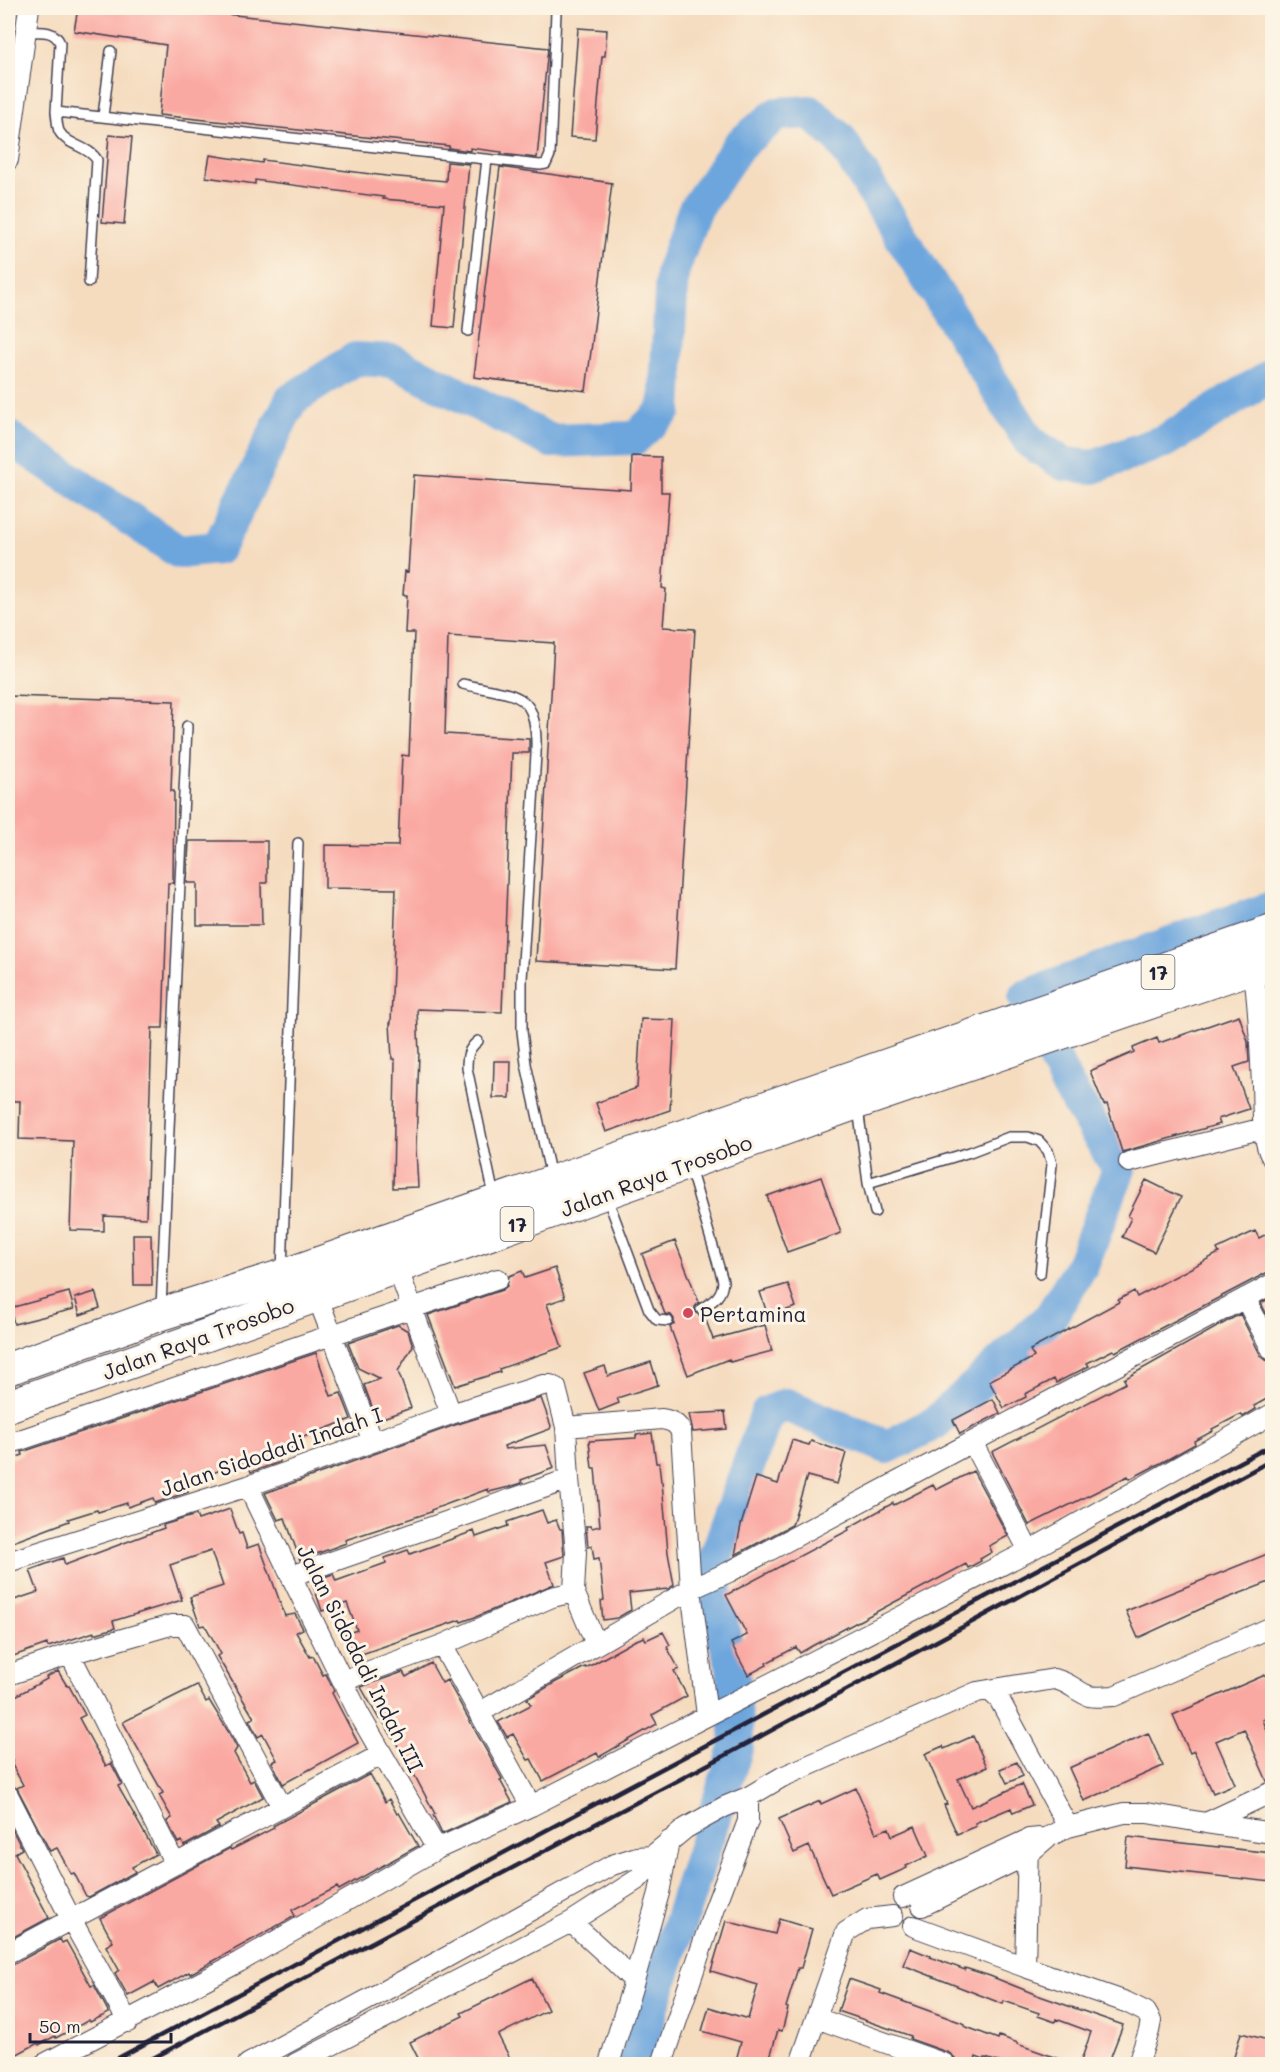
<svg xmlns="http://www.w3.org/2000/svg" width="1280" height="2072" font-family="Mali,sans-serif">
  <rect width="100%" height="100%" fill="#fcf5e5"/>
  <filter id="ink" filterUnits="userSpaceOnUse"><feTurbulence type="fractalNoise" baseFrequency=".0167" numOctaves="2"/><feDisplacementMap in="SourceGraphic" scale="12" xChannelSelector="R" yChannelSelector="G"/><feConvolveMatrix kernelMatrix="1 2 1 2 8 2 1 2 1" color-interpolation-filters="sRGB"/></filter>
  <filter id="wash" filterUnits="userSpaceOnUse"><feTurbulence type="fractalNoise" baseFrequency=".008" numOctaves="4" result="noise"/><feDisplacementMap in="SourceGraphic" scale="24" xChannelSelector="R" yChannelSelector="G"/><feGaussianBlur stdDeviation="1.35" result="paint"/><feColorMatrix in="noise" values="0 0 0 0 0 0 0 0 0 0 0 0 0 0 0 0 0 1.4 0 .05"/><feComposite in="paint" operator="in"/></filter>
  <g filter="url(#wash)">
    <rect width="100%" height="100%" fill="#f5dcbf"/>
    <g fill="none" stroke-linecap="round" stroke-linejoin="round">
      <path stroke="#6da6dd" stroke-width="34" d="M8 437 179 552 218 548 291 400 355 359 393 361 551 441 635 438 665 410 672 273 694 211 739 145 777 114 810 112 840 139 1030 442 1064 464 1093 467 1167 440 1272 375
        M634 2064 737 1746 733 1666 725 1640 716 1598 715 1560 767 1413 786 1405 887 1447 935 1423 1051 1316 1083 1263 1119 1169 1066 1083 1025 997 1198 933 1272 908"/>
    </g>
    <g id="blocks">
      <path fill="#faa9a2" d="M78 8H168L548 48 537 158 501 154 502 152 470 148V151L449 148V146L159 115 166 45 74 31Z
        M578 28 607 30 605 56H602L595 139 570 137Z
        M109 135 132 137 124 224 102 222Z
        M210 155 262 163 263 160 386 176 446 181 447 162 469 164 454 328 433 326 444 204 383 199 384 197 255 180V184L206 177Z
        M500 167 612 183 586 391 474 377Z
        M632 456 661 457V492H669L662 588 666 589 663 627 695 629 675 969 536 961 554 643 448 636 445 734 529 739V753H512L502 1012 417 1009 419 1053 416 1149 418 1187 393 1188 395 1059H392L390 1023H391L396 889 325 888V845L398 846 402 755 409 756 414 633H405L407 595H403L405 571 408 572 414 475 631 490Z
        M8 696 174 701 171 791H174L173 883H168L163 1028H152L146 1218 104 1216V1231L70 1230 73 1141 19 1139 20 1101H8Z
        M189 841H267V883H261L262 925H197V883H187Z
        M1239 1015 1248 1042 1249 1062 1234 1067 1249 1109 1218 1119 1220 1124 1122 1152 1107 1104 1104 1105 1090 1071 1134 1052 1133 1048 1157 1038 1159 1043Z
        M641 1019 675 1020 670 1110 606 1132 596 1103 637 1088Z
        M494 1061H511L510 1098H493Z
        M821 1177 841 1233 787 1252 767 1196Z
        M1146 1180 1181 1197 1154 1252 1122 1237 1131 1218 1128 1216Z
        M1255 1231 1259 1238 1272 1231V1272L1266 1273 1115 1352 1113 1350 1087 1363 1089 1366 1056 1383 1054 1379 1025 1394 1026 1397 1004 1408 989 1381 1034 1357 1030 1350 1119 1302 1118 1300 1134 1291 1137 1297 1219 1253 1217 1249Z
        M133 1234H151L152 1285H134Z
        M675 1241 699 1302 695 1307V1312L699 1315H704L713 1339 765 1325 772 1351 730 1362 729 1359 688 1375 670 1327 674 1324V1319L671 1315 665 1314 642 1254Z
        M555 1268 565 1298 547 1304 562 1347 499 1369 500 1372 455 1386 428 1315 502 1290 507 1286 509 1276 522 1271 525 1278Z
        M788 1284 796 1307 768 1316 760 1292Z
        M69 1292 74 1309 14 1324 10 1308Z
        M95 1292 100 1308 80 1315 75 1298Z
        M1272 1297V1325L1261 1303Z
        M1240 1314 1261 1356 1266 1360 1272 1362V1396L1254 1406 1256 1409 1243 1417 1241 1414 1212 1429 1213 1431 1194 1441 1195 1444 1170 1458 1130 1479 1128 1476 1029 1525 992 1452 1126 1383 1124 1379Z
        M398 1325 408 1331 413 1346 398 1371 411 1408 377 1420 364 1385 380 1379 358 1368 348 1343Z
        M316 1353 331 1396 341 1393 351 1419 293 1441 294 1447 277 1453 280 1462 251 1472 247 1461 198 1478 199 1481 186 1486 188 1492 155 1503 153 1498 128 1507 127 1503 98 1512 97 1510 68 1519 69 1521 8 1544V1460L23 1455 22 1452Z
        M651 1362 658 1385 617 1398 619 1403 599 1411 584 1373 605 1366 608 1376Z
        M541 1398 551 1426 550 1429 504 1446 505 1449 546 1445 554 1468 521 1480 522 1483 509 1487 489 1492 488 1489 431 1510V1512L345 1540 346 1543 300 1560 285 1518 278 1520 265 1493 455 1425Z
        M993 1399 1000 1413 960 1434 953 1420Z
        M725 1412 727 1429 693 1432 689 1414Z
        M652 1433 656 1463H659L661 1482H662L668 1553 674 1585 668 1589 629 1593 631 1610 617 1618 603 1620 601 1601 604 1600 599 1558 594 1559 592 1546 588 1547 586 1526H591L592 1528 600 1526 595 1468H592L589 1441 636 1438V1435Z
        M792 1440 809 1445 811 1441 846 1453 837 1484 807 1476 792 1525 735 1555 741 1525 756 1477 778 1484Z
        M973 1471 1008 1536 989 1546 992 1552 980 1559 981 1561 968 1568 966 1564 812 1646 800 1653 796 1647 766 1663 767 1665 748 1675 731 1643 747 1635 726 1595 849 1530 848 1528 893 1503 894 1505 933 1485 936 1490Z
        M230 1509 239 1534 242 1533 247 1548 259 1544 285 1616 295 1614 303 1629 296 1632 310 1657 313 1656 323 1675 326 1674 334 1691 332 1693 358 1743 283 1784 272 1762 277 1760 263 1734 258 1737 249 1720 254 1718 217 1656 221 1654 205 1625 200 1626 190 1597 223 1586 211 1551 170 1565 182 1600 113 1621 115 1628 94 1634V1632L48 1647 47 1644 8 1658V1602L38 1592 30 1570 63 1558 65 1565 164 1528 163 1525 196 1515 198 1520Z
        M542 1510 547 1523 556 1520 560 1529H562L564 1556 546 1562 554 1584 478 1616 461 1622 460 1620 353 1657 345 1634 357 1630 347 1603 322 1611 312 1581 333 1574 336 1581 386 1563 385 1558 408 1550 410 1554 474 1531 476 1537 508 1526 507 1522Z
        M1272 1552V1581L1207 1606 1138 1638 1126 1611Z
        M663 1632 670 1645 667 1647 679 1669 674 1671 687 1696 652 1715 657 1724 599 1757 597 1753 543 1781 531 1759 528 1760 513 1734 507 1737 498 1722 531 1705 527 1699 556 1682 585 1667 586 1668 634 1641 644 1637 646 1640Z
        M431 1663 442 1683 447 1680 502 1779 500 1780 512 1802 442 1834 433 1815 435 1814 407 1761 381 1718 379 1719 361 1687 403 1672 406 1677Z
        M58 1671 67 1686H69L85 1715 79 1718 93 1744 106 1766 111 1763 122 1784 118 1786 156 1854 132 1867 135 1872 89 1897 86 1896 74 1873 71 1874 57 1848 50 1851 17 1788 23 1785 11 1763 13 1762 8 1752V1700L47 1679 46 1677Z
        M1272 1672V1716L1263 1720 1272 1743V1780L1267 1781 1244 1729 1216 1741 1235 1784 1213 1793 1194 1751 1190 1753 1173 1715Z
        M197 1685 206 1702 209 1700 228 1731 237 1748 234 1753 250 1782 254 1780 263 1797 216 1823 219 1827 184 1846 182 1841 178 1843 167 1821 172 1818 159 1795 163 1793 123 1722Z
        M1148 1733 1163 1766 1084 1801 1069 1768Z
        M973 1736 987 1767 958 1779 971 1807 1022 1784 1032 1805 1013 1813 1011 1808 975 1823 976 1826 957 1834 944 1805 947 1804 925 1754 943 1746 944 1749Z
        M1017 1762 1023 1776 1007 1783 1000 1769Z
        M370 1774 385 1802 389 1799 397 1814 399 1813 418 1846 339 1890 337 1887 292 1910 295 1916 190 1974 189 1972 158 1989 154 1982 128 1996 115 1973 119 1970 106 1946 113 1942 100 1918 230 1848 231 1850 274 1828 273 1826Z
        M856 1788 876 1833 889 1828 892 1836 915 1826 928 1856 906 1866 907 1868 880 1880 877 1874 831 1894 809 1846 794 1853 779 1819 820 1801 821 1804Z
        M12 1829 22 1849 15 1853 49 1918 8 1940V1831Z
        M1128 1837 1272 1853V1882L1125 1866Z
        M779 1919 812 1929 801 1968H798L786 2007 788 2008 782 2031 778 2030 768 2064H735L741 2042 702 2031 709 2007 748 2019 758 1985 711 1971 726 1921 775 1934Z
        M60 1939 62 1943 66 1941 91 1986 94 1985 109 2013 90 2022 89 2020 56 2038 55 2036 39 2045 38 2043 8 2059V1965L14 1964Z
        M910 1948 930 1956V1957L965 1970V1968L990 1976 1037 1995 1123 2025 1108 2064H1080L1091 2032 1056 2019 1055 2022 1038 2016 1039 2013 1004 2001 1003 2004 903 1965Z
        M532 1978 548 2010 498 2035 513 2064H421L410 2042 463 2016 461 2013Z
        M849 1979 881 1990 880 1993 965 2024 964 2026 998 2039 999 2036 1018 2043 1017 2044 1068 2062 1067 2064H1005L985 2058 984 2060 976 2057 974 2064H957L954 2057 949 2053 910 2039 911 2036 838 2011Z
        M1241 2033 1272 2041V2053L1269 2064H1232Z"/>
    </g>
  </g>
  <g filter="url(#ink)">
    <use href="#blocks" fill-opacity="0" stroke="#423e4f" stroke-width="1.5"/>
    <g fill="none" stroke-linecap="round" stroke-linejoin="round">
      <defs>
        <path id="service" d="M26 32C40 32 54 29 60 43L56 112 540 165 546 164 550 155 556 12
          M56 112C57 118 57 126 59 131 67 146 89 146 97 160L89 282
          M103 116 111 51
          M468 331 487 159
          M463 684C517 697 538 688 536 754L522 979V1031L526 1064 551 1177
          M478 1041C468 1049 467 1056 467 1068L494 1196
          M858 1108 868 1183 875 1212
          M690 1168 723 1281C722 1297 713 1301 701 1309
          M868 1183 970 1152 1009 1137H1028L1039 1141 1048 1151 1052 1164 1040 1274
          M607 1197 649 1310 657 1320 668 1321
          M282 1270 298 843
          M161 1308 187 726"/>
        <path id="minor" d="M8 160 29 8
          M1253 967C1259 1006 1260 1045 1262 1085 1263 1105 1261 1141 1272 1158
          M1129 1162 1264 1128
          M397 1267 451 1414
          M317 1296 373 1442
          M1245 1298 1272 1350
          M566 1427 662 1419C672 1421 677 1423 681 1432L691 1589 707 1715
          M972 1442 1029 1551
          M8 1444 498 1279
          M248 1486 291 1576 359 1714 437 1849
          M8 1562 248 1486 451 1414 543 1385H550L556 1388 566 1427 569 1479 576 1552 574 1592 596 1644
          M291 1576 569 1479
          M442 1645 531 1806
          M70 1654 175 1864
          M8 1675 70 1654 171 1625H185L282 1807
          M342 1681 442 1645 552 1597 574 1592
          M989 1690 999 1699 1068 1827
          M479 1713 691 1589 729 1572 972 1442 1272 1284
          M8 1795 71 1919 128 2022
          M1206 1823 1272 1833
          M1028 1844 1025 1967 1126 2002 1146 2012 1151 2021 1149 2031 1138 2064
          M652 1856 686 1828 724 1807 748 1797 782 1777 977 1692 1054 1679C1070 1682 1075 1691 1089 1696 1097 1698 1105 1696 1114 1696L1272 1627
          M903 1897 1029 1839 1040 1838
          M922 1906 1027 1855 1048 1837 1068 1827 1124 1813H1147L1206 1823 1272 1792
          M571 1922 614 1961 634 1981 609 2064
          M913 1926 1025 1967
          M8 1953 382 1754
          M634 1981 659 1893 669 1841
          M816 2018 945 2064
          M44 2064 239 1962 437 1849 531 1806 1029 1551 1272 1414
          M248 2064 447 1957 612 1865 637 1857 652 1856 648 1868 638 1879 571 1922 295 2064
          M662 2064 715 1908 748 1821V1797
          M800 2064 846 1932 867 1919 893 1916"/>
        <path id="trunk" d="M8 1369 161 1314 281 1276 1272 931
          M8 1406 857 1103 1272 961"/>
      </defs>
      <use href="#service" stroke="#423e4f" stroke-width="12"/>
      <use href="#minor" stroke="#423e4f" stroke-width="22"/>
      <use href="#trunk" stroke="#423e4f" stroke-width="34"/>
      <use href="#service" stroke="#fff" stroke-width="9"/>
      <use href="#minor" stroke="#fff" stroke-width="20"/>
      <use href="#trunk" stroke="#fff" stroke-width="32"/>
      <path stroke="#22223b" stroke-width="4.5" d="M107 2064C494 1855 884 1652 1272 1445
        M142 2064 724 1756 1272 1460"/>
    </g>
  </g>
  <circle fill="#d1495b" stroke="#fcf5e5" stroke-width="2" cx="688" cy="1313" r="6"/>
  <g text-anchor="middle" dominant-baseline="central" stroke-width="6" stroke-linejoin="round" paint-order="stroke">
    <g fill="#fcf5e5" stroke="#63616e" stroke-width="1.5">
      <rect x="1141.5" y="955" width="33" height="34" rx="4.5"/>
      <rect x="500.5" y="1207" width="33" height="34" rx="4.5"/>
    </g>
    <g font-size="20" font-weight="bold" fill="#22223b">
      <text x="1158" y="972">17</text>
      <text x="517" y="1224">17</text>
    </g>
    <g font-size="21" fill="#22223b" stroke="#fcf5e5">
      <text transform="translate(656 1175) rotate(-20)">Jalan Raya Trosobo</text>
      <text transform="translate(198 1338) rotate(-20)">Jalan Raya Trosobo</text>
      <text transform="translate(271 1451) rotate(-19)">Jalan Sidodadi Indah I</text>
      <text transform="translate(361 1658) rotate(63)">Jalan Sidodadi Indah III</text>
    </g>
    <g font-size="21" fill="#22223b" stroke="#fcf5e5" text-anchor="start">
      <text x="700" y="1313">Pertamina</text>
    </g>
  </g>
  <rect width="1280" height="2072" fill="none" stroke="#fcf5e5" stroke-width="30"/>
  <path d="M30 2033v9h141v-9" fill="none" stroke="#22223b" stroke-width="3"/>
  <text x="39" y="2033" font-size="18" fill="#22223b" stroke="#fcf5e5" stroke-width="4.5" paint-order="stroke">50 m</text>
</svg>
